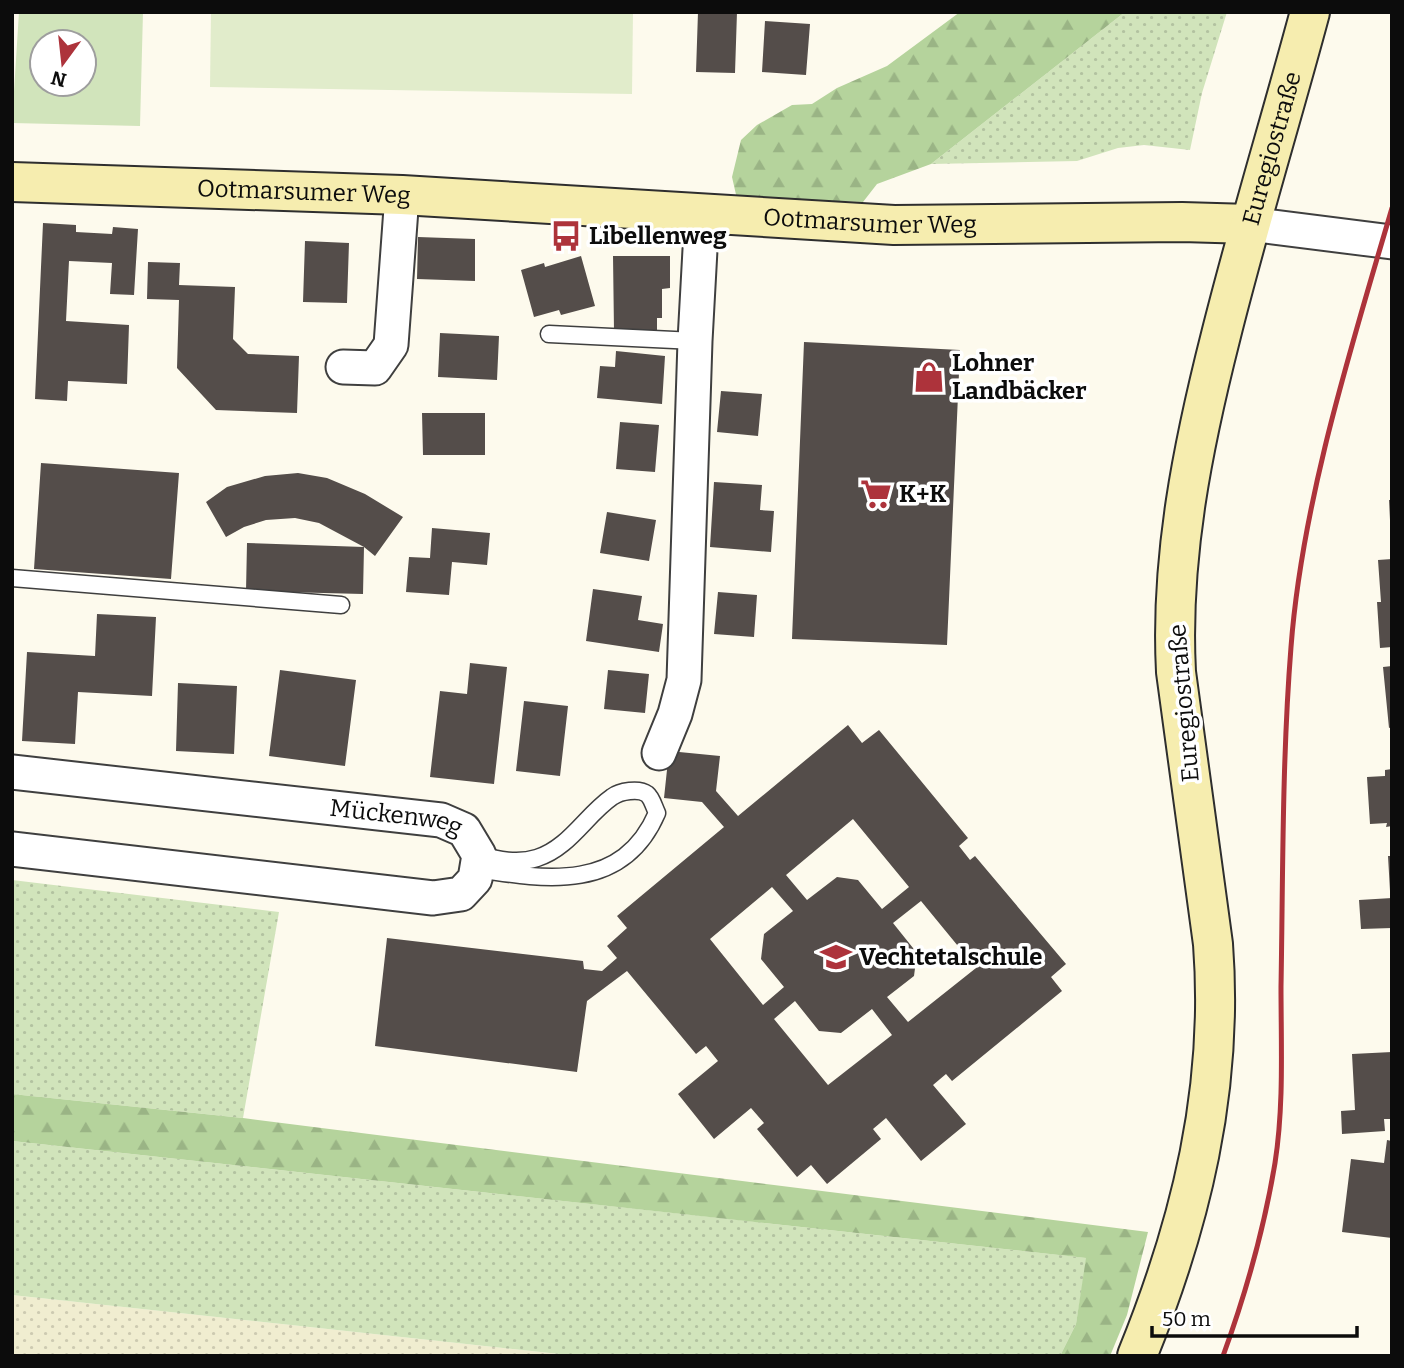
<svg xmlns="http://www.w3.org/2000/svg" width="1404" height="1368" font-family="Bitter,serif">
  <defs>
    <pattern id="farmland-dots" width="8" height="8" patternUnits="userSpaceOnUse" patternTransform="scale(1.75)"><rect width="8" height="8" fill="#f0edd0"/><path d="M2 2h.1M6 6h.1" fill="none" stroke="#cdcab1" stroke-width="1.8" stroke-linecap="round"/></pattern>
    <pattern id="grass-dots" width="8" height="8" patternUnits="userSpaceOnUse" patternTransform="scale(1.75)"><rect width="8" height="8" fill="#d1e4bb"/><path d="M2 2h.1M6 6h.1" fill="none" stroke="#b2c2a0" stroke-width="1.8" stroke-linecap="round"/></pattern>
    <pattern id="forest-firs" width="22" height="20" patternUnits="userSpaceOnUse" patternTransform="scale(1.75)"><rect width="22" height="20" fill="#b5d39c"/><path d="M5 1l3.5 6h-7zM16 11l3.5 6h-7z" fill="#9ab485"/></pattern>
  </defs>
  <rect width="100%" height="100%" fill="#fdfaed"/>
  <path fill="url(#farmland-dots)" d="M12 1295 578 1356H12Z"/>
  <path fill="url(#grass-dots)" d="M1125 12H1227L1202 93 1190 150 1144 145 1118 148 1077 161 931 164Z
    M12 880 279 912 243 1118 12 1094Z
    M12 1141 1087 1258 1076 1324 1060 1356H578L12 1295Z"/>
  <path fill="url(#forest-firs)" d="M960 12H1125L931 164 877 184 863 202 737 199 732 177 741 140 757 125 792 105 812 104 837 88 887 66Z
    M12 1094 243 1118 1148 1232 1127 1315 1110 1356H1060L1076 1324 1086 1258 12 1141Z"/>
  <path fill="#d1e4bb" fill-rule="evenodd" d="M19 12H143L140 126 12 123ZM42 42H84V84H42Z"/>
  <path fill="#e1eccb" d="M211 12H633L632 94 210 87Z"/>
  <path fill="#544d4a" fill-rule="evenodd" d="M698 12H737L735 73 696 72Z
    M765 21 810 24 806 75 762 72Z
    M43 223 76 225V232L112 234 113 227 138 229 134 295 110 294 112 263 69 261 66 321 129 325 127 384 68 381 67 401 35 399Z
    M418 237 475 239V281L417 279Z
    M305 241 349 243 347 303 303 302Z
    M581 256 595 306 561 315 559 310 534 317 521 270 544 263 545 267Z
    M613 256H670V288L662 289V318H657V330L614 331Z
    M148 262 180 263 179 285 235 287 233 339 248 354 299 356 297 413 216 410 177 368 179 300 147 299Z
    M440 333 499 336 497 380 438 377Z
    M804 342 960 350 947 645 792 639Z
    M616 351 665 356 662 404 597 398 600 366 615 367Z
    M721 391 762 394 758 436 717 432Z
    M422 413H485V455H423Z
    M620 422 659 425 655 472 616 469Z
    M41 463 179 473 171 579 34 569Z
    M298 473 327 478 365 494 403 517 375 556 364 547 319 523 295 518 266 520 244 527 226 537 206 502 227 487 265 476Z
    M714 482 762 485 760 510 774 511 771 552 710 547Z
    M1389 500H1392V520H1390Z
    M607 512 656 520 649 561 600 553Z
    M432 528 490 533 487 565 452 562 449 595 406 592 409 557 430 558Z
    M247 543 364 547 363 594 246 591Z
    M1392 559V647L1380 648 1377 602H1381L1378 560Z
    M593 589 642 596 638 620 663 624 659 652 586 641Z
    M718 592 757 595 754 637 714 634Z
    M97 614 156 617 152 696 78 692 75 744 22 741 27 652 95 656Z
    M470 663 507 667 494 784 430 777 440 691 467 694Z
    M1392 666V727L1389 728 1383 667Z
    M280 670 356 680 345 766 269 756Z
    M608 670 649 674 645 713 604 709Z
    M178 683 237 686 234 754 176 751Z
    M524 701 568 706 560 776 516 771Z
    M848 725 862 743 879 730 968 838 959 846 970 860 975 856 1066 964 1051 977 1062 991 952 1081 946 1074 933 1085 966 1124 921 1161 886 1118 873 1129 881 1139 827 1184 811 1165 797 1177 757 1129 764 1123 751 1108 714 1139 678 1094 718 1061 706 1046 696 1054 627 971 587 1001 577 1072 375 1046 387 938 583 961 584 969 602 971 617 958 607 946 627 928 617 916 724 827 702 802 664 798 669 751 720 756 716 791 738 816ZM853 819 909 887 882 909 858 880 837 877 807 900 786 875ZM772 887 793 911 764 934 761 959 784 987 763 1005 710 939ZM921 901 976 968 908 1022 887 997 914 976 917 953 893 923ZM795 1001 819 1031 841 1033 872 1009 892 1035 828 1085 774 1019Z
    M1392 769V826L1386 827 1387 823 1370 824 1367 777 1385 776V770Z
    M1388 856H1392V891H1390Z
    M1392 898V928L1361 929 1359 900Z
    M1392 1052V1119H1384L1385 1131 1342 1134 1341 1111 1355 1110 1352 1054Z
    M1387 1140 1392 1141V1238L1342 1232 1351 1159 1384 1163Z"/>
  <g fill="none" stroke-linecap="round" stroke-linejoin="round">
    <defs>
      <path id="lane" d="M549 334 695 341
        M12 578 341 605
        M477 869C547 880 623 892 657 813 654 807 652 798 647 794 639 788 620 791 612 797 586 815 569 848 537 858 518 864 498 860 479 855"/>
      <g id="street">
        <path d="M1250 224 1392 242"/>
        <path d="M343 367 375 368 391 345 402 195"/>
        <path d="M659 753 675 714 684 680 695 341 702 213"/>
        <path id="s1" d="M12 772 441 820 464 830 479 855 475 879 461 894 433 898 12 849"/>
      </g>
      <g id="secondary">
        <path id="s2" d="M12 182 402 195 894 225 1182 222 1250 224"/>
        <path id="s3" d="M1137 1356C1191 1223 1224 1089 1213 944L1176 672C1170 558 1193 445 1221 335 1248 227 1281 120 1310 12"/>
      </g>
    </defs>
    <use href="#lane" stroke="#3f3f3f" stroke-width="19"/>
    <use href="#street" stroke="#3f3f3f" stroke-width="37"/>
    <use href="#secondary" stroke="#2e2e2e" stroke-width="42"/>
    <use href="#lane" stroke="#fff" stroke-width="16"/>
    <use href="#street" stroke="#fff" stroke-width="33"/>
    <use href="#secondary" stroke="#f6edaf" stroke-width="38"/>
    <path stroke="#ad333b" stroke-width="5" d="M1223 1356C1246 1293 1264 1229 1275 1163 1284 1106 1281 1045 1281 987 1283 874 1282 761 1291 647 1302 502 1351 348 1392 208"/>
  </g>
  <defs>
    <symbol id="bus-bare" viewBox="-9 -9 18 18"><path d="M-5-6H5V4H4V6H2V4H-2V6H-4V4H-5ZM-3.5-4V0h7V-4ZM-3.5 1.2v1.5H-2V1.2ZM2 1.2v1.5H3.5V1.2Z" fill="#ad333b" stroke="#fff" stroke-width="2.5" paint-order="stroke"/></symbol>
    <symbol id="shop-bare" viewBox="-9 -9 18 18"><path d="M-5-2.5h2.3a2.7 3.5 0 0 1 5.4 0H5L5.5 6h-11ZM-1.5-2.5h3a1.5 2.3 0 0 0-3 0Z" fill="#ad333b" stroke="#fff" stroke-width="2.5" paint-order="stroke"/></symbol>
    <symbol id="supermarket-bare" viewBox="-9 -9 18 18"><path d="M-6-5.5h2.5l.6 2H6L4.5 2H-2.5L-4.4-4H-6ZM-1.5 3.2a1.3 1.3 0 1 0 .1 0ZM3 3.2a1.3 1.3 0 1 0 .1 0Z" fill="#ad333b" stroke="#fff" stroke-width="2.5" paint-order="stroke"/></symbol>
    <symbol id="school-bare" viewBox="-9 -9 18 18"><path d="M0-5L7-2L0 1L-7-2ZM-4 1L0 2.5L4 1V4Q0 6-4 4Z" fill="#ad333b" stroke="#fff" stroke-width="2.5" paint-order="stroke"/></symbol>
  </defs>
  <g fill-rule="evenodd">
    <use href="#bus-bare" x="544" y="214" width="44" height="44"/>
    <use href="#shop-bare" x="907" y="355" width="44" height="44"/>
    <use href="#supermarket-bare" x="854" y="472" width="44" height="44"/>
    <use href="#school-bare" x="814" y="935" width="44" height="44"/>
  </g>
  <g text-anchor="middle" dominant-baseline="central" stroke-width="7" stroke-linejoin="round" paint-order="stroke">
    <g font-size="24" fill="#0c0c0c" stroke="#fff">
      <text stroke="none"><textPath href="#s3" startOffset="1232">Euregiostraße</textPath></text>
      <text stroke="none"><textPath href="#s2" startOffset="292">Ootmarsumer Weg</textPath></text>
      <text stroke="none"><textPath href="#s2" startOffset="859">Ootmarsumer Weg</textPath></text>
      <text transform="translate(1184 703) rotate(-95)">Euregiostraße</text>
      <text stroke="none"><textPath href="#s1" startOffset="387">Mückenweg</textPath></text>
    </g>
    <g font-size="24" font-weight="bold" fill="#0c0c0c" stroke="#fff" text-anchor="start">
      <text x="589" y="236">Libellenweg</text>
      <text x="952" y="363">Lohner<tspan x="952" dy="28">Landbäcker</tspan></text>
      <text x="899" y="494">K+K</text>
      <text x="859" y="957">Vechtetalschule</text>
    </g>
  </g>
  <rect width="1404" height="1368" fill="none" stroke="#0c0c0c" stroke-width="28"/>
  <g transform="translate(63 63) rotate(195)"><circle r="33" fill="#ffffff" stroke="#9e9e9e" stroke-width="2"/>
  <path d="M0-5L12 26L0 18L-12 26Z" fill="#ad333b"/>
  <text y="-10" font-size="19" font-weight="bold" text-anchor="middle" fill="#0c0c0c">N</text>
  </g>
  <path d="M1152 1326v10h205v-10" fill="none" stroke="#0c0c0c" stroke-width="3.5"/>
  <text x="1162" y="1326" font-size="21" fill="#0c0c0c" stroke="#ffffff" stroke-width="5" paint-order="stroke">50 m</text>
</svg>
